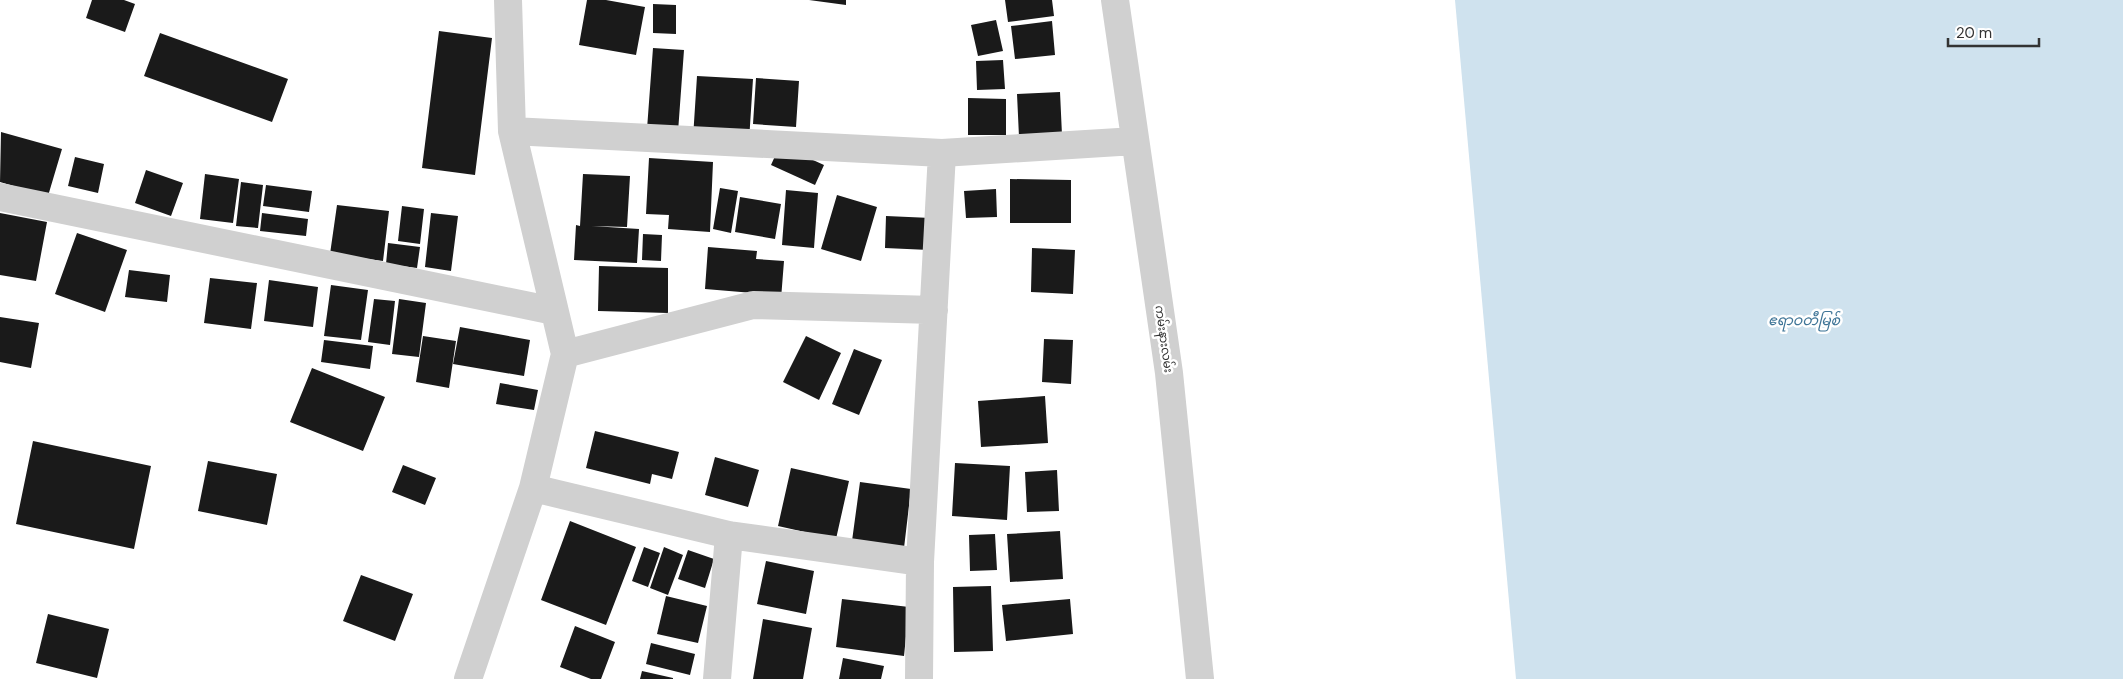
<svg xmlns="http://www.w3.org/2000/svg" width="2123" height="679" font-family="'DM Sans','Noto Sans Myanmar',sans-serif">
  <rect width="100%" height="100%" fill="#fff"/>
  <path fill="#cfe2ee" d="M1455 0H2123V679H1516Z"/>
  <path fill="#1a1a1a" d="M92 0H124L135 4 125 32 86 18Z
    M587 0H606L645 7 636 55 579 45Z
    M809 0H846V5Z
    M1005 0H1052L1054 16 1008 22Z
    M653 4 676 5V34L653 33Z
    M996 20 1003 51 978 56 971 25Z
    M1052 21 1055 55 1015 59 1011 26Z
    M439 31 492 38 475 175 422 168Z
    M160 33 288 79 272 122 144 76Z
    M653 48 684 50 678 132 647 129Z
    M1003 60 1005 89 977 90 976 61Z
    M697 76 753 79 749 141 693 138Z
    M756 78 799 81 796 127 753 124Z
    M1060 92 1062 135 1019 137 1017 94Z
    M968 98 1006 99V135H968Z
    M1 132 62 149 48 196 0 182Z
    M780 145 824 165 815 185 771 165Z
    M75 157 104 164 98 193 68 186Z
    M649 158 713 162 710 232 668 229 669 215 646 214Z
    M146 170 183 183 171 216 135 203Z
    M205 174 239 179 233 223 200 219Z
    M583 174 630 176 627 227 592 226 639 229 637 263 574 260 576 225 580 226Z
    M1010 179 1071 180V223H1010Z
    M241 182 263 185 258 228 236 226Z
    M266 185 312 191 309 212 263 206Z
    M720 188 738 191 731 233 713 229Z
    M996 189 997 217 966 218 964 191Z
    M786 190 818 193 814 248 782 245Z
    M837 195 877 207 861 261 821 249Z
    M740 197 781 204 775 239 735 232Z
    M337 205 389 211 383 261 330 254Z
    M402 206 424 209 420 244 398 241Z
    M0 213 47 222 36 281 0 275Z
    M262 213 308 219 306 236 260 231Z
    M431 213 458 216 451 271 425 267Z
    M886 216 931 218 929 250 885 248Z
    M77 233 127 250 105 312 55 294Z
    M643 234 662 235 661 261 642 260Z
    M388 243 420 247 417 268 386 264Z
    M708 247 757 251 756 259 784 261 781 299 753 293 705 289Z
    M1032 248 1075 250 1073 294 1031 292Z
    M599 266 668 268V313L598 311Z
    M129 270 170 275 167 302 125 297Z
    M210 278 257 283 251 329 204 323Z
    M269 280 318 287 313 327 264 321Z
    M331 285 368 290 361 340 324 336Z
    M374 299 395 301 390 345 368 342Z
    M399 299 426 303 419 357 392 354Z
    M0 317 39 323 31 368 0 362Z
    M460 327 530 340 524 376 453 364Z
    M423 336 456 341 449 388 416 382Z
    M806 336 841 353 819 400 783 382Z
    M1044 339 1073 340 1071 384 1042 382Z
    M324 340 373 346 370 369 321 362Z
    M854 349 882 360 859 415 832 404Z
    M312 368 385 397 363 451 290 422Z
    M500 383 538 390 534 410 496 404Z
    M1045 396 1048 443 981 447 978 401Z
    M595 431 679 452 672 479 652 474 650 484 586 468Z
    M33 441 151 466 134 549 16 524Z
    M715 457 759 470 748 507 705 495Z
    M208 461 277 474 267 525 198 511Z
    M955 463 1010 466 1007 520 952 516Z
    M403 465 436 478 425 505 392 492Z
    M791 468 849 481 836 539 778 526Z
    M1057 470 1059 511 1027 512 1025 472Z
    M860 482 911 489 904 548 852 541Z
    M570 521 636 547 606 625 541 600Z
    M1060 531 1063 579 1010 582 1007 534Z
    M995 534 997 570 970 571 969 535Z
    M644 547 660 553 648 587 632 581Z
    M664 547 683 555 668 595 650 588Z
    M688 550 714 559 705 588 678 579Z
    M766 561 814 571 806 614 757 604Z
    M361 575 413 594 395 641 343 621Z
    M991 586 993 651 954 652 953 587Z
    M666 596 707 606 698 643 657 634Z
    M842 599 909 607 904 656 836 647Z
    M1070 599 1073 634 1006 641 1002 605Z
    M48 614 109 629 97 678 36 663Z
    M763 619 812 628 803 679H753Z
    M575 626 615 642 601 679H591L560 667Z
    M651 643 695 654 690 675 646 664Z
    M843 658 884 666 881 679H839Z
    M642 671 673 678V679H640Z"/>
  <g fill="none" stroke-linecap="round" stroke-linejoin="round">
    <path stroke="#d0d0d0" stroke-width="28" d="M1115 0 1169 373 1200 679
      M512 131 942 153 1135 141
      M0 197 554 311
      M565 354 753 305 934 310
      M533 488 729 535 920 562
      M468 679 533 488 565 354 512 131 508 0
      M717 679 729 535
      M919 679 920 562 942 153"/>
  </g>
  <g text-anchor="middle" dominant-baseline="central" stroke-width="5" stroke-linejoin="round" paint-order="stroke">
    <g font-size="12" fill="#333" stroke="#fff">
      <text transform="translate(1164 339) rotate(82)">ကမ်းနားလမ်း</text>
    </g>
    <g font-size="14" font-style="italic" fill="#3f7597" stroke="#fff">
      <text x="1804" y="320">ဧရာဝတီမြစ်</text>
    </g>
  </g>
  <path d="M1948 38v8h91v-8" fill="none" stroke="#333333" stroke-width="2.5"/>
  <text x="1956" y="38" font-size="15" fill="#333333" stroke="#ffffff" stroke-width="4" paint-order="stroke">20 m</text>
</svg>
